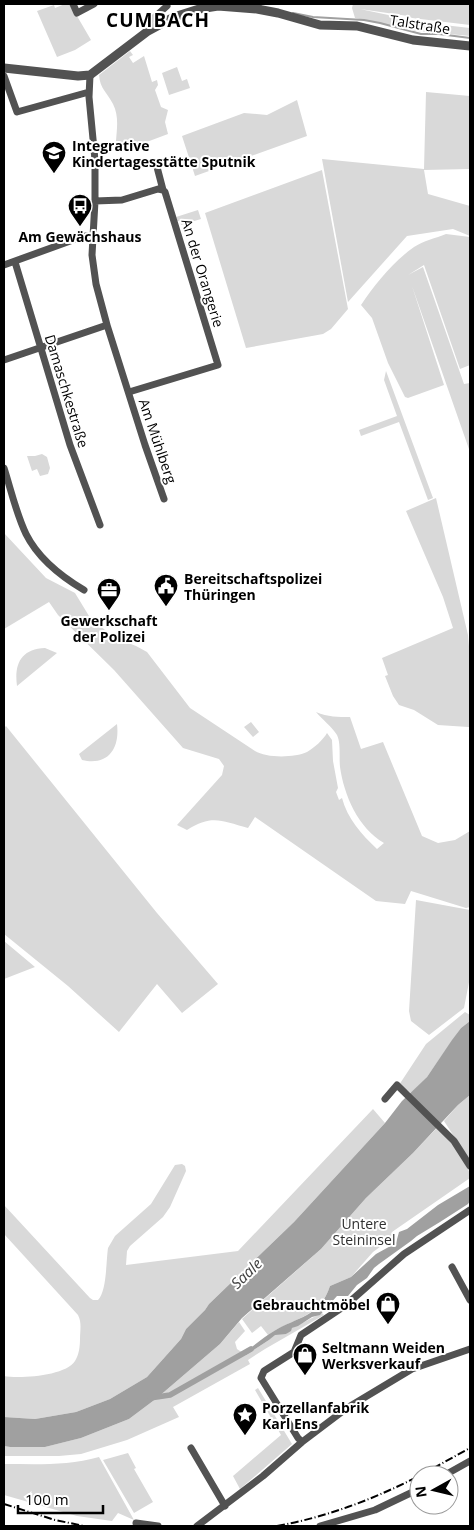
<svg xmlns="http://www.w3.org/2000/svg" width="474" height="1530" font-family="'Open Sans',sans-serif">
  <rect width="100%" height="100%" fill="#fff"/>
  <path fill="#d9d9d9" d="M65 4H70L91 40 75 50 57 57 37 11 54 5 55 8Z
    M353 4H470V25L412 18 408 16 360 9 426 23 470 28V36L417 31 355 18 352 8Z
    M130 51 133 55 129 57 133 63 144 56 152 82 157 80 158 85 155 90 161 107 168 110 165 122 168 134 128 149 125 143 116 141C117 128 119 116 113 104 107 92 100 89 99 75Z
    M177 67 182 81 187 79 190 88 169 95 162 73Z
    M426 92 470 96V169L424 170 428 194 470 206V236L453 229 407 236 348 302 322 159 424 169Z
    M297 100 307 136 195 176 182 136 244 113 267 115Z
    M322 170 348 309 331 329 323 334 246 348 205 213Z
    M198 210 201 219 181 225 180 221H177L176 217Z
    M446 234 470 237V365L460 369 424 265 408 275 423 267 464 384 470 383V452L412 286 444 385 408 398 405 397 388 363 372 318 361 305C375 284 393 262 414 247 423 241 436 238 446 234Z
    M386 371 433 498 428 500 399 422 361 436 359 430 397 416 384 380Z
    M42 454 47 457 50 468 48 474 40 476 37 469 32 471 27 456H35Z
    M436 498 468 635 470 658V727H468L438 725 414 710 399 705 393 696 385 676 388 675 382 658 453 628 443 597 406 511Z
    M4 533 46 578 75 593 89 616 113 637 136 646 147 652 190 708 255 751C266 758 294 758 307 752 314 748 323 740 327 733L332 740 333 761 338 788 336 792 339 800 342 798C347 818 362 835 377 849L384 843C358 828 344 795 340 767 339 758 341 743 337 735 332 727 322 719 316 712 328 717 338 717 350 717L361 749 383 742 422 836 438 843 455 840 470 831V907L466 908 411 891 405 904 376 901 255 817 248 828C222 821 212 814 187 830L177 825 222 775 224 766 219 759 183 748 114 670 58 615 49 602 4 629Z
    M45 648 57 653 17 686C14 664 21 649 45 648Z
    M251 722 259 732 253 737 244 727Z
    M117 724C120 749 108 766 82 760L79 754Z
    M6 726 157 913 218 984 182 1013 157 984 119 1032 68 986 4 934V728Z
    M416 900 470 910V977L464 1008 429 1035 411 1021 409 1011Z
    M4 941 35 967 4 979Z
    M465 1012 470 1015V1021L461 1028 427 1077 411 1093 399 1085 426 1044Z
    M470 1095V1161L444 1121 458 1105Z
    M373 1109 385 1123 294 1222 209 1304 205 1310 186 1329 181 1339 147 1377 110 1399 76 1412 35 1419 4 1417V1376C19 1379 66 1376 75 1361 79 1355 80 1346 80 1339 80 1330 82 1323 78 1315L4 1234V1205L90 1298 93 1300H98C107 1291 106 1261 108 1248L115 1236 151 1204 175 1165 182 1164 185 1166 186 1171 170 1207 163 1217 130 1246 127 1251 126 1265 238 1251Z
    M437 1128C449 1139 470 1161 470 1178L392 1232 395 1236 373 1252 351 1277 330 1286C320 1318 292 1318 268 1335L261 1326 252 1333 242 1319 321 1249 366 1198 413 1153Z
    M322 1313 324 1315 265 1349 248 1360 250 1364 173 1407 179 1417 127 1440 81 1454 59 1456H4V1446L10 1447H45L81 1438 129 1419 157 1398 220 1344 239 1322 245 1331 235 1342 237 1349 246 1355 269 1340 275 1334H286L292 1328Z
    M258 1388 292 1444 240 1489 233 1476 281 1435 255 1390Z
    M128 1453 136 1468 134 1469 153 1502 134 1513 103 1460Z
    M99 1457 134 1520 118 1513 112 1521 77 1516 4 1495V1464C36 1464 68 1466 99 1457Z"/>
  <path fill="#a0a0a0" d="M470 1021V1095L458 1105 413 1153 366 1198 321 1249 242 1318 220 1344 157 1398 129 1419 81 1438 45 1447H10L4 1446V1417L35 1419 76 1412 110 1399 147 1377 181 1339 186 1329 205 1310 209 1304 294 1222 385 1123 402 1101 427 1077 452 1040 461 1028Z
    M470 1186V1201L468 1204 440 1222 417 1236 411 1241 379 1264 374 1268 367 1278 357 1285 348 1296H337L320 1315 312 1317 298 1326 292 1328 291 1331 286 1334 275 1335 269 1340 246 1355 245 1354V1352C255 1345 264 1337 274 1331 297 1317 320 1317 330 1286L351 1277 376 1254 396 1243 399 1232 407 1229 438 1205Z"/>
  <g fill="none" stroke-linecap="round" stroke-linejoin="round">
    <path stroke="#a0a0a0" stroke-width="2" d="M256 4 261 6
      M293 13 313 17 364 20 380 23 421 34H439L470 38"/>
    <path stroke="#a0a0a0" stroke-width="5.5" d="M150 1398 170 1395 251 1349"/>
    <path stroke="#525252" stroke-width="7" d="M73 4 77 13 94 4
      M148 31V23L167 6
      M90 75 89 97 95 160V201L92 255 96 284 107 325 145 445 164 499
      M4 76 17 112 89 92
      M159 165 157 167 163 190
      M95 201 122 200 158 189 163 190 165 192 218 365 129 392
      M15 262 70 445 100 525
      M4 265 84 236H92
      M4 360 107 325
      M4 468C11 490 16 513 26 534 38 558 62 577 84 590
      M385 1099 397 1085 454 1141 470 1166
      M452 1267 470 1300
      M302 1442 298 1438 261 1378 264 1371 294 1352 301 1335 346 1305 404 1254 470 1210
      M191 1448 225 1506
      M445 1475 470 1461
      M136 1523 158 1526
      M197 1526 263 1476 302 1442 347 1408 412 1369 470 1349
      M320 1526 375 1510 419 1489"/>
    <path stroke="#525252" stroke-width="9" d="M4 68 78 76 90 75 148 31 174 17 199 9 218 6 257 9 278 13 320 25 357 26 413 40 470 46"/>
    <path stroke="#000" stroke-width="2" stroke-dasharray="8 2.5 1 2.5" stroke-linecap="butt" d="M421 1475 470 1448
      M4 1504 55 1520 84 1526
      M277 1526C327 1517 374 1499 419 1476"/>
  </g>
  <defs>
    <symbol id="school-pin" viewBox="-11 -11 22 30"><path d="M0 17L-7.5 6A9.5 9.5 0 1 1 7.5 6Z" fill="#000" stroke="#fff"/><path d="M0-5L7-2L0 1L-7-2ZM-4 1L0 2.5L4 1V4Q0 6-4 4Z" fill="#fff"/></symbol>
    <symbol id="bus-pin" viewBox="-11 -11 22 30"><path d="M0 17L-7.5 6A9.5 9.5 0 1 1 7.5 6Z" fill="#000" stroke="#fff"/><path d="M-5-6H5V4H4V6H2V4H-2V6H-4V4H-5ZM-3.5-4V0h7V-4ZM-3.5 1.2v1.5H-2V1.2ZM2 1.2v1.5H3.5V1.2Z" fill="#fff"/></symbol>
    <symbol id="civic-pin" viewBox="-11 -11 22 30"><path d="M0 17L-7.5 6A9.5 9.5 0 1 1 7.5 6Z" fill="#000" stroke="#fff"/><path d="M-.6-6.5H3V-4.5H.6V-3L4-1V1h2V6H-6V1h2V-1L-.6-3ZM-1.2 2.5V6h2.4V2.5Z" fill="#fff"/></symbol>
    <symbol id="office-pin" viewBox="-11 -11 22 30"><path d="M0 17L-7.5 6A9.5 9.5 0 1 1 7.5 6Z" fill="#000" stroke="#fff"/><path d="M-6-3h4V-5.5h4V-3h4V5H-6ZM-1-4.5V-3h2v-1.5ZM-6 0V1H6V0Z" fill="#fff"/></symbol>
    <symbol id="shop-pin" viewBox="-11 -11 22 30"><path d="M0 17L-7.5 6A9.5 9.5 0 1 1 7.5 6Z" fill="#000" stroke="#fff"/><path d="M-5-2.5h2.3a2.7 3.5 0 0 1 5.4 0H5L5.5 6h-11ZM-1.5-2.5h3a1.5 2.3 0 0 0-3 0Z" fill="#fff"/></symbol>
    <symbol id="sight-pin" viewBox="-11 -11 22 30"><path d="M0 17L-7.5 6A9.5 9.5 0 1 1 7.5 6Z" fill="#000" stroke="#fff"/><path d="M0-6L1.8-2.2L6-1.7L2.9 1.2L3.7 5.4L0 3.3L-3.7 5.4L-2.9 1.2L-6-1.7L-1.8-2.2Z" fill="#fff"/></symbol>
  </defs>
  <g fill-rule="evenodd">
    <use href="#school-pin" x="40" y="139" width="28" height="38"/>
    <use href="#bus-pin" x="66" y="192" width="28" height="38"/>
    <use href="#civic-pin" x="152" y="572" width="28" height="38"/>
    <use href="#office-pin" x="95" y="576" width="28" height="38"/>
    <use href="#shop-pin" x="374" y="1290" width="28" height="38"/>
    <use href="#shop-pin" x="291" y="1341" width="28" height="38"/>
    <use href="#sight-pin" x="231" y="1401" width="28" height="38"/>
  </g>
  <g text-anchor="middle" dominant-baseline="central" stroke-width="4" stroke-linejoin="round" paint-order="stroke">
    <g font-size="14" fill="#000" stroke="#fff">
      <text transform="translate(420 24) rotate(9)">Talstraße</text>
      <text transform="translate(203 273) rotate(73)">An der Orangerie</text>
      <text transform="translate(67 391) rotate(73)">Damaschkestraße</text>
      <text transform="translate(158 441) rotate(71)">Am Mühlberg</text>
    </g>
    <g font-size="14" font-weight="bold" fill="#000" stroke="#fff" text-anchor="start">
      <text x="72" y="145">Integrative<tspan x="72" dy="16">Kindertagesstätte Sputnik</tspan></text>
      <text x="80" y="236" text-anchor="middle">Am Gewächshaus</text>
      <text x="184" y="578">Bereitschaftspolizei<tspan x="184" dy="16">Thüringen</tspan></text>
      <text x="109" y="620" text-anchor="middle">Gewerkschaft<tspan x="109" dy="16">der Polizei</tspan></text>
      <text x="370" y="1304" text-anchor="end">Gebrauchtmöbel</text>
      <text x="322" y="1347">Seltmann Weiden<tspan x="322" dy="16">Werksverkauf</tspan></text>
      <text x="262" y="1407">Porzellanfabrik<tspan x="262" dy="16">Karl Ens</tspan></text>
    </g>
    <g font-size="14" fill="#303030" stroke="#fff">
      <text x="364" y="1223">Untere<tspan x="364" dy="16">Steininsel</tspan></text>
    </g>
    <g font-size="15" font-style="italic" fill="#414141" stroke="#fff">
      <text transform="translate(246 1273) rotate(-44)">Saale</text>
    </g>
    <g font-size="19" font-weight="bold" letter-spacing="1" fill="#000" stroke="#fff">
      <text x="158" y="20">CUMBACH</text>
    </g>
  </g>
  <rect width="474" height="1530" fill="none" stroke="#000000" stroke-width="10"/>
  <g transform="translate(434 1490) rotate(262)"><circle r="24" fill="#ffffff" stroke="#999999"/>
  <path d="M0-4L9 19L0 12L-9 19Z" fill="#000000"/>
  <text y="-8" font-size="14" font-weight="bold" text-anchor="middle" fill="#000000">N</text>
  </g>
  <path d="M18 1505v8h85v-8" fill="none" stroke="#000000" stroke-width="2.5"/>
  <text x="25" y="1505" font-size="15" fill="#000000" stroke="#ffffff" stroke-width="4" paint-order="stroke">100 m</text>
</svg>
